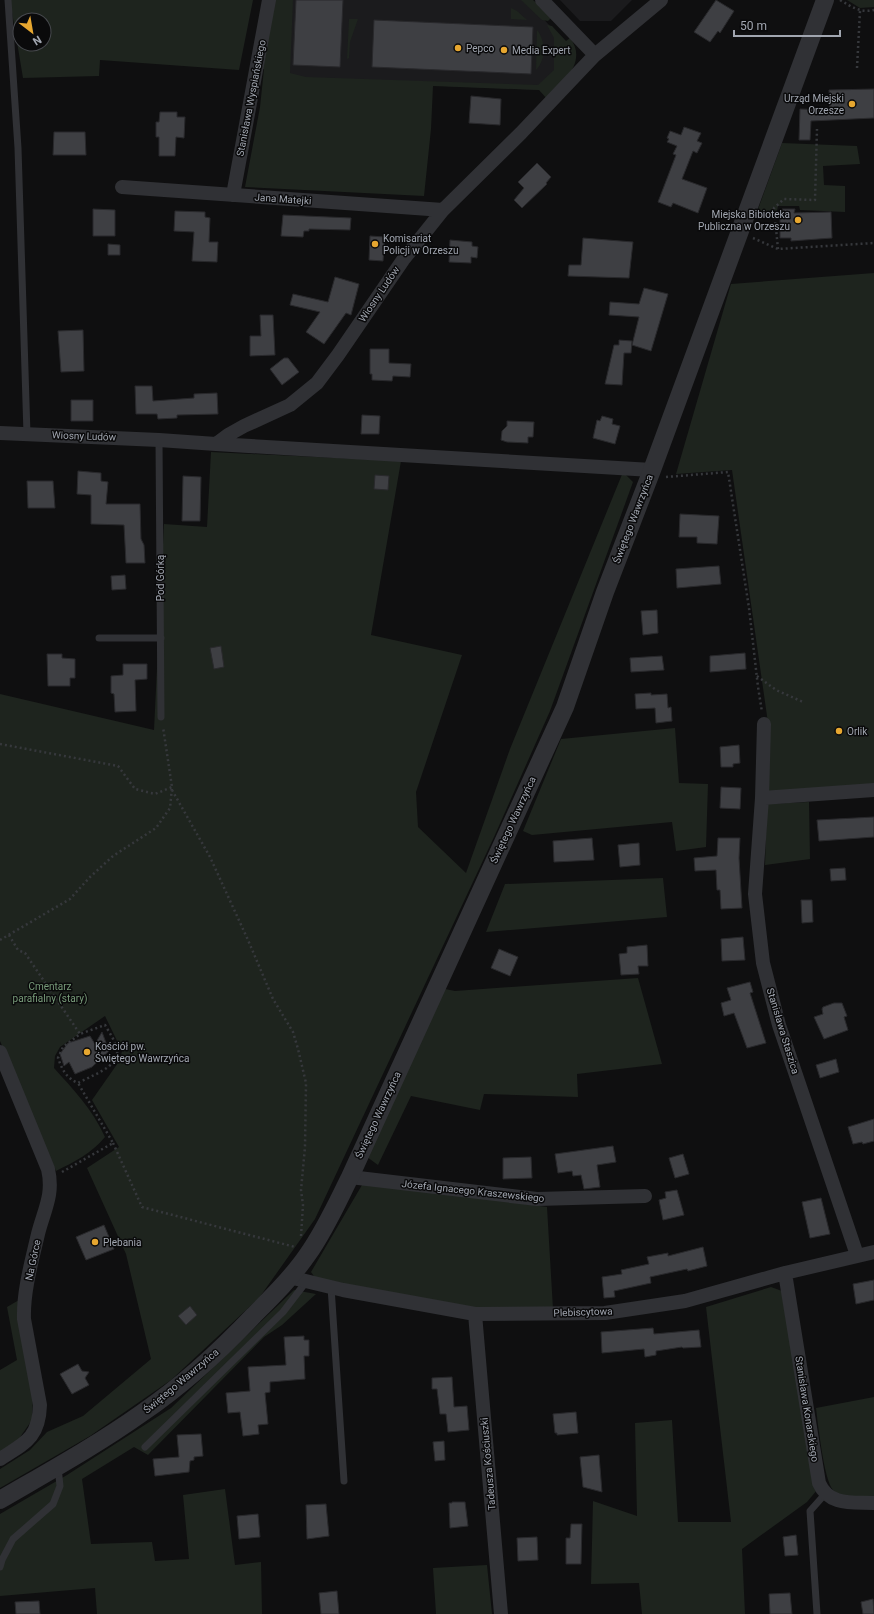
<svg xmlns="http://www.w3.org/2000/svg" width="874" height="1614" font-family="Roboto,sans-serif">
  <rect width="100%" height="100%" fill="#0f0f10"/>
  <path fill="#1b1b1d" d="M278 0H523L539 14 561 38 562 68 539 90 269 79Z
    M560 0H632L611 21H580Z"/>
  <path fill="#1e241e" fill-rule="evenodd" d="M10 0H253L239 70 100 60 99 76 23 78ZM20 20H44V44H20Z
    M272 0H293L290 73 306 77 538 85 554 70V38L547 25 552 26 566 41 570 38C588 61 563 82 548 100L539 90 433 86 431 129 424 196 245 187 260 107 264 69H261Z
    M521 0H533L552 17 548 21 542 20Z
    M847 0H874V7L860 8Z
    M511 8 517 11 527 20 511 19Z
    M349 19H358L350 42 349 58 347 59Z
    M537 30C546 41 546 60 536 70Z
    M782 143 857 146 860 164 823 166 824 185 845 186V212L800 210 799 206H778L777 211 757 212Z
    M874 273V790L762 798 768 723 732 470 676 474 731 284Z
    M211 452 401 461 371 635 462 655 416 792 418 827 466 873 510 749 623 472 633 482 550 711 494 837 315 1219 259 1298 171 1380 90 1436 0 1488V1469L30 1450 47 1432 83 1416 151 1359 126 1254 87 1168 119 1147 92 1100 120 1060 122 1051 105 1016 60 1047 55 1056 54 1068C73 1089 93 1110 105 1137 92 1153 74 1162 56 1171L0 1041V694L154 730 164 524 207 527Z
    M675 728 679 783 708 784 706 847 676 851 672 822 532 835 523 831 561 739Z
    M809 802 810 859 765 865 767 804Z
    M663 878 667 917 486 932 505 884Z
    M638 978 662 1064 577 1074 578 1097 484 1094 480 1110 411 1096 378 1165 367 1157 445 989 455 991Z
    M369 1183 547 1207 553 1309 476 1308 316 1279 311 1272 362 1185Z
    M771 1287 782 1291 817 1490 807 1502 742 1549 745 1614H642L639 1583 591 1584 593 1501 637 1516 635 1423 672 1420 678 1522H731L706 1307Z
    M294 1290 316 1294 282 1325 264 1337 148 1455 134 1447 82 1479 91 1544 152 1542 155 1561 189 1559 183 1495 225 1489 235 1565 261 1562 262 1614H97L95 1588 0 1596V1514L67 1475 171 1408Z
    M19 1300 33 1397 32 1420 18 1440 0 1452V1370L17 1360 7 1307Z
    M874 1397V1499C861 1499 843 1500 833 1490 824 1480 818 1424 816 1408Z
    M487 1565 492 1614H436L433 1568Z"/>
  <path fill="#3e3f43" stroke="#29292c" d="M296 0H343L340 67 293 65Z
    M716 0 734 11 720 33 718 31 710 42 694 32Z
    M374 20 533 27 531 74 372 67Z
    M874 89V118L811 121 810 140H799L800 109 830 110 829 90Z
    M471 96 501 99 500 125 469 123Z
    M160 112H177V117H185L184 138 176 137 175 156H159V137H156V122H159Z
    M684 127 701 133 697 141 702 143 697 153 693 151 682 179 707 188 698 213 673 203 671 207 658 202 676 155 673 154 677 146 667 142 669 139 667 138 670 131 681 135Z
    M54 132H85L86 155H53Z
    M537 163 551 177 546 183 547 184 522 208 514 200 524 188 518 182Z
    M93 209 115 210V236H93Z
    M782 209H795L794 213 831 212 832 238 791 241V238H780V214H782Z
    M175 211 205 212V217L210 218 209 242H218L217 262 192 261 194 232 174 231Z
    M283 215 351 218 350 230 309 229V231H304L303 237 281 236Z
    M370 236 385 237 383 261 369 260Z
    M583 238 633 242 629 278 568 276 569 265H581Z
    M450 240 472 242V246L478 247 477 258 471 257V263L449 262Z
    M108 244 120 245V255H108Z
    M335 277 359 284 351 315 346 313 324 344 306 332 320 312 290 305 293 294 328 302Z
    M644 288 668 294 651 351 632 345 639 317 609 315 610 302 639 304Z
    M260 315H273L275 355 250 356V336H261Z
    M83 330 84 371 61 372 58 331Z
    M619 340 632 341 631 353H624L622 385 605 384 614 345H619Z
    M370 349H389V363L411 364 410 377 393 376 392 381 372 380V374H370Z
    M284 358H288L299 372 282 385 270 369Z
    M135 386H152L153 401 194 398V394L217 393 218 414 177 415V418L158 419 157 414H136Z
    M71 400H93V421H71Z
    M362 415 380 416 379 434H361Z
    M602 416 613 419 612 424 620 426 615 444 593 438 597 420 600 421Z
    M507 421 534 422 533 437H528V443L507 442 501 440 502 431 507 426Z
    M78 471 101 473V481L108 482 106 504H140L141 539 144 545 145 563H126L124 525 91 524V495L77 494Z
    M375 475 389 476 388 490 374 489Z
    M183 476 201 477 200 521H182Z
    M27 481H53L55 508H28Z
    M680 514 719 516 717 544 697 543V537H679Z
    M719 566 721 584 677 588 676 569Z
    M125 575 126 589 112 590 111 576Z
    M657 610 658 633 643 635 641 611Z
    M221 646 224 667 214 669 210 648Z
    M745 653 746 669 710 672V656Z
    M47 654H62V658L75 659V678H70V686H48Z
    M662 656 664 670 631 672 630 658Z
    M123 664H147V679L135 680 136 711 115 712 114 694 111 693V676L123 675Z
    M651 693V695L667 694 668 708 671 707 672 721 656 723 655 708 636 709 635 694Z
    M739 745 740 763 733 764V767H721L720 747Z
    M721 787 741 788 740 809 720 808Z
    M874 817V837L819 841 817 820Z
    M592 838 594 860 554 862 553 841Z
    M718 838H740L739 858 742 908 721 909 720 890H717L716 870 695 871 694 858 717 856Z
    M639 843 640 865 620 867 618 845Z
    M845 868 846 880 831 881 830 869Z
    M801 900H812L813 922 802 923Z
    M743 937 745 960 722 961 721 939Z
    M647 945 648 966H638L639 974 621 975 619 954 627 953V947Z
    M499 949 518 957 510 976 491 968Z
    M750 982 753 992 750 993 766 1043 747 1048 734 1013 724 1016 721 1003 731 1000 727 988Z
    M834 1003H842L847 1016 844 1017 848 1030 824 1039 814 1017 823 1014 822 1009 823 1007Z
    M102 1032 109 1051 92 1067 75 1074 69 1062 64 1066 60 1054 68 1043 90 1036 95 1044Z
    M836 1059 839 1072 820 1078 816 1065Z
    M874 1119V1141L863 1144 862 1142 853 1144 848 1127Z
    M613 1146 616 1162 597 1165 600 1187 584 1189 581 1175 573 1176 572 1171 558 1173 555 1154Z
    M683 1154 689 1174 675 1178 669 1158Z
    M531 1157 532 1178 503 1179V1158Z
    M677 1190 684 1215 663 1220 659 1200 666 1198 665 1192Z
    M821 1198 830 1234 810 1238 802 1202Z
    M104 1225 114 1249 86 1260 76 1237Z
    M703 1247 707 1266 688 1271 687 1269 650 1277 651 1283 614 1291 615 1297 604 1298 602 1277 622 1274 621 1270 649 1264 647 1257 668 1253V1256Z
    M874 1280V1300L856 1304 853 1284Z
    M190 1306 197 1315 186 1325 178 1316Z
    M653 1328 654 1334 699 1330 701 1347 683 1348 682 1347 656 1351V1355L645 1357 644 1349 602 1353 601 1332Z
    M304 1336V1340H309V1356H304L305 1379 270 1382V1392L265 1393 268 1424 258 1425 259 1434 243 1436 240 1412 228 1413 226 1393 250 1391 248 1367 286 1365 284 1337Z
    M78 1364 82 1371 89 1372 85 1378 89 1385 72 1394 60 1374Z
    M452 1377 454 1407 467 1406 469 1430 448 1432 446 1414H440L437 1389H432V1378Z
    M576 1412 578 1433 557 1435V1433H555L553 1414Z
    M201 1434 203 1456 194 1457V1460L190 1461 189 1472 155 1476 153 1459 179 1457 177 1435Z
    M444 1441 445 1460 435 1461 433 1442Z
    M599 1455 602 1492 583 1487 580 1457Z
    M452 1502H465L468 1526 450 1528 449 1503H452Z
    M326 1504 329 1536 307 1539 306 1505Z
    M258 1514 260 1537 239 1539 237 1516Z
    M571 1524H582L581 1564H566V1538H570Z
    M796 1535 798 1555 785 1556 783 1537Z
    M537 1537 538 1560 518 1561 517 1538Z
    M337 1591 339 1614H321L319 1593Z
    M790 1593 792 1614H770L769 1594Z
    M873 1599 874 1614H863L861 1602Z
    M39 1601 40 1614H16L15 1602Z"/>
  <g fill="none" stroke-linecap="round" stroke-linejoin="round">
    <path stroke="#36383c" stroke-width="2.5" stroke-dasharray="2 3" stroke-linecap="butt" d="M840 0C852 7 860 13 874 10
      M857 68 860 11
      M753 238 778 249 874 243
      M778 249 774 208 784 199 815 200 817 129
      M666 477 728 472 749 608 758 687 762 712
      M757 676 776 690 803 702
      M0 744 118 766 135 789 155 794 172 787
      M172 790 210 857 248 940 273 999 293 1032 298 1049 306 1083 305 1147 301 1190 303 1205 301 1236
      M9 935 18 950 25 953 80 1034 63 1047 58 1058C62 1069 66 1078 78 1083 90 1076 120 1067 117 1050 116 1042 109 1032 105 1025L80 1034
      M0 940 70 899 90 877 113 856 156 828 170 808 172 787 163 727
      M113 1143 142 1207 295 1247
      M62 1172 113 1143 78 1083"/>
    <path stroke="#303135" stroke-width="7" d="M8 0 18 148 27 434
      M159 440 161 717
      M99 638H161
      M331 1287 344 1481
      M145 1447 283 1312 306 1282
      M0 1567 2 1560 13 1539 53 1504 60 1486 58 1467
      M817 1614 810 1511 826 1493"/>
    <path stroke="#303135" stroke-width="14" d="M542 0 595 55
      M122 187 443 210
      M233 195 269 0
      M0 433 159 440 216 444 228 435 244 426 290 405 317 383 338 355 403 260 443 210 521 133 595 55 661 0
      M216 444 652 470
      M764 724 762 798 755 894 763 963 779 1025 857 1255
      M762 798 874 790
      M0 1052 48 1169C54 1195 44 1210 38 1234 32 1260 23 1292 24 1319L40 1405C39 1438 25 1443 0 1459
      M350 1177 537 1199 645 1196
      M785 1273 819 1483C829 1506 852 1502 874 1503
      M289 1277 343 1290 475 1314 605 1313 685 1301 785 1273 874 1252
      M475 1314 501 1614"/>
    <path stroke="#303135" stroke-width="18" d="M0 1500C48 1472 97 1445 142 1413 183 1385 220 1351 254 1315 273 1296 293 1276 308 1254 325 1230 337 1203 350 1177L565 707 605 592 652 470 825 0"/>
  </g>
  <g fill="#e7a730" stroke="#0a0a0b" stroke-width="1.5">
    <circle cx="458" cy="48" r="4"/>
    <circle cx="504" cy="50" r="4"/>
    <circle cx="852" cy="104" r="4"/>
    <circle cx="798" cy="220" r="4"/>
    <circle cx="375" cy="244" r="4"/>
    <circle cx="839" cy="731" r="4"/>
    <circle cx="87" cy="1052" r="4"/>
    <circle cx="95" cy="1242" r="4"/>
  </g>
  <g text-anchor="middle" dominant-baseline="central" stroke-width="3" stroke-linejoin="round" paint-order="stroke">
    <g font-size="10" fill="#a1a6b0" stroke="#0a0a0b" text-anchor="start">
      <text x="466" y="48">Pepco</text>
      <text x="512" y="50">Media Expert</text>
      <text x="844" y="98" text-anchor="end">Urząd Miejski<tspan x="844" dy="12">Orzesze</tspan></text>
      <text x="790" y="214" text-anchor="end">Miejska Bibioteka<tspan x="790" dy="12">Publiczna w Orzeszu</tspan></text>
      <text x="383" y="238">Komisariat<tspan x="383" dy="12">Policji w Orzeszu</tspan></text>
      <text x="847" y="731">Orlik</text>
      <text x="95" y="1046">Kościół pw.<tspan x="95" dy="12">Świętego Wawrzyńca</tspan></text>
      <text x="103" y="1242">Plebania</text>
    </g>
    <g font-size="10" fill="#a1a6b0" stroke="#0a0a0b">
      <text transform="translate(251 98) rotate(-79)">Stanisława Wyspiańskiego</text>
      <text transform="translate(283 199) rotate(4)">Jana Matejki</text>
      <text transform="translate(379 294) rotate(-56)">Wiosny Ludów</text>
      <text transform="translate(84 436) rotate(2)">Wiosny Ludów</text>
      <text transform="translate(633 519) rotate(-69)">Świętego Wawrzyńca</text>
      <text transform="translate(160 578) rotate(-90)">Pod Górką</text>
      <text transform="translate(513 820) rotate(-65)">Świętego Wawrzyńca</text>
      <text transform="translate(783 1031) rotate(73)">Stanisława Staszica</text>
      <text transform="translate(378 1115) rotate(-65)">Świętego Wawrzyńca</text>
      <text transform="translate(473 1191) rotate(6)">Józefa Ignacego Kraszewskiego</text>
      <text transform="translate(33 1260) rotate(-78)">Na Górce</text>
      <text transform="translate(583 1312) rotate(-2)">Plebiscytowa</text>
      <text transform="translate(181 1381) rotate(-40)">Świętego Wawrzyńca</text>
      <text transform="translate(807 1409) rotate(81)">Stanisława Konarskiego</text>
      <text transform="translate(488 1464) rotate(-95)">Tadeusza Kościuszki</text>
    </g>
    <g font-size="10" fill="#789b7a" stroke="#0a0a0b">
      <text x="50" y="986">Cmentarz<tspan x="50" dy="12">parafialny (stary)</tspan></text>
    </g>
  </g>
  <g transform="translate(32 32) rotate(149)"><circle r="19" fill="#0a0a0b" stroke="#46484d"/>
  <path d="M0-3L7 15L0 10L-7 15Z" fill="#e7a730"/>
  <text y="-6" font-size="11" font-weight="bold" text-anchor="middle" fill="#a1a6b0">N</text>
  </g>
  <path d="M734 30v6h106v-6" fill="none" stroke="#a1a6b0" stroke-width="2"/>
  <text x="740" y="30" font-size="12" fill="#a1a6b0" stroke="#0a0a0b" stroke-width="3" paint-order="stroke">50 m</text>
</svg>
